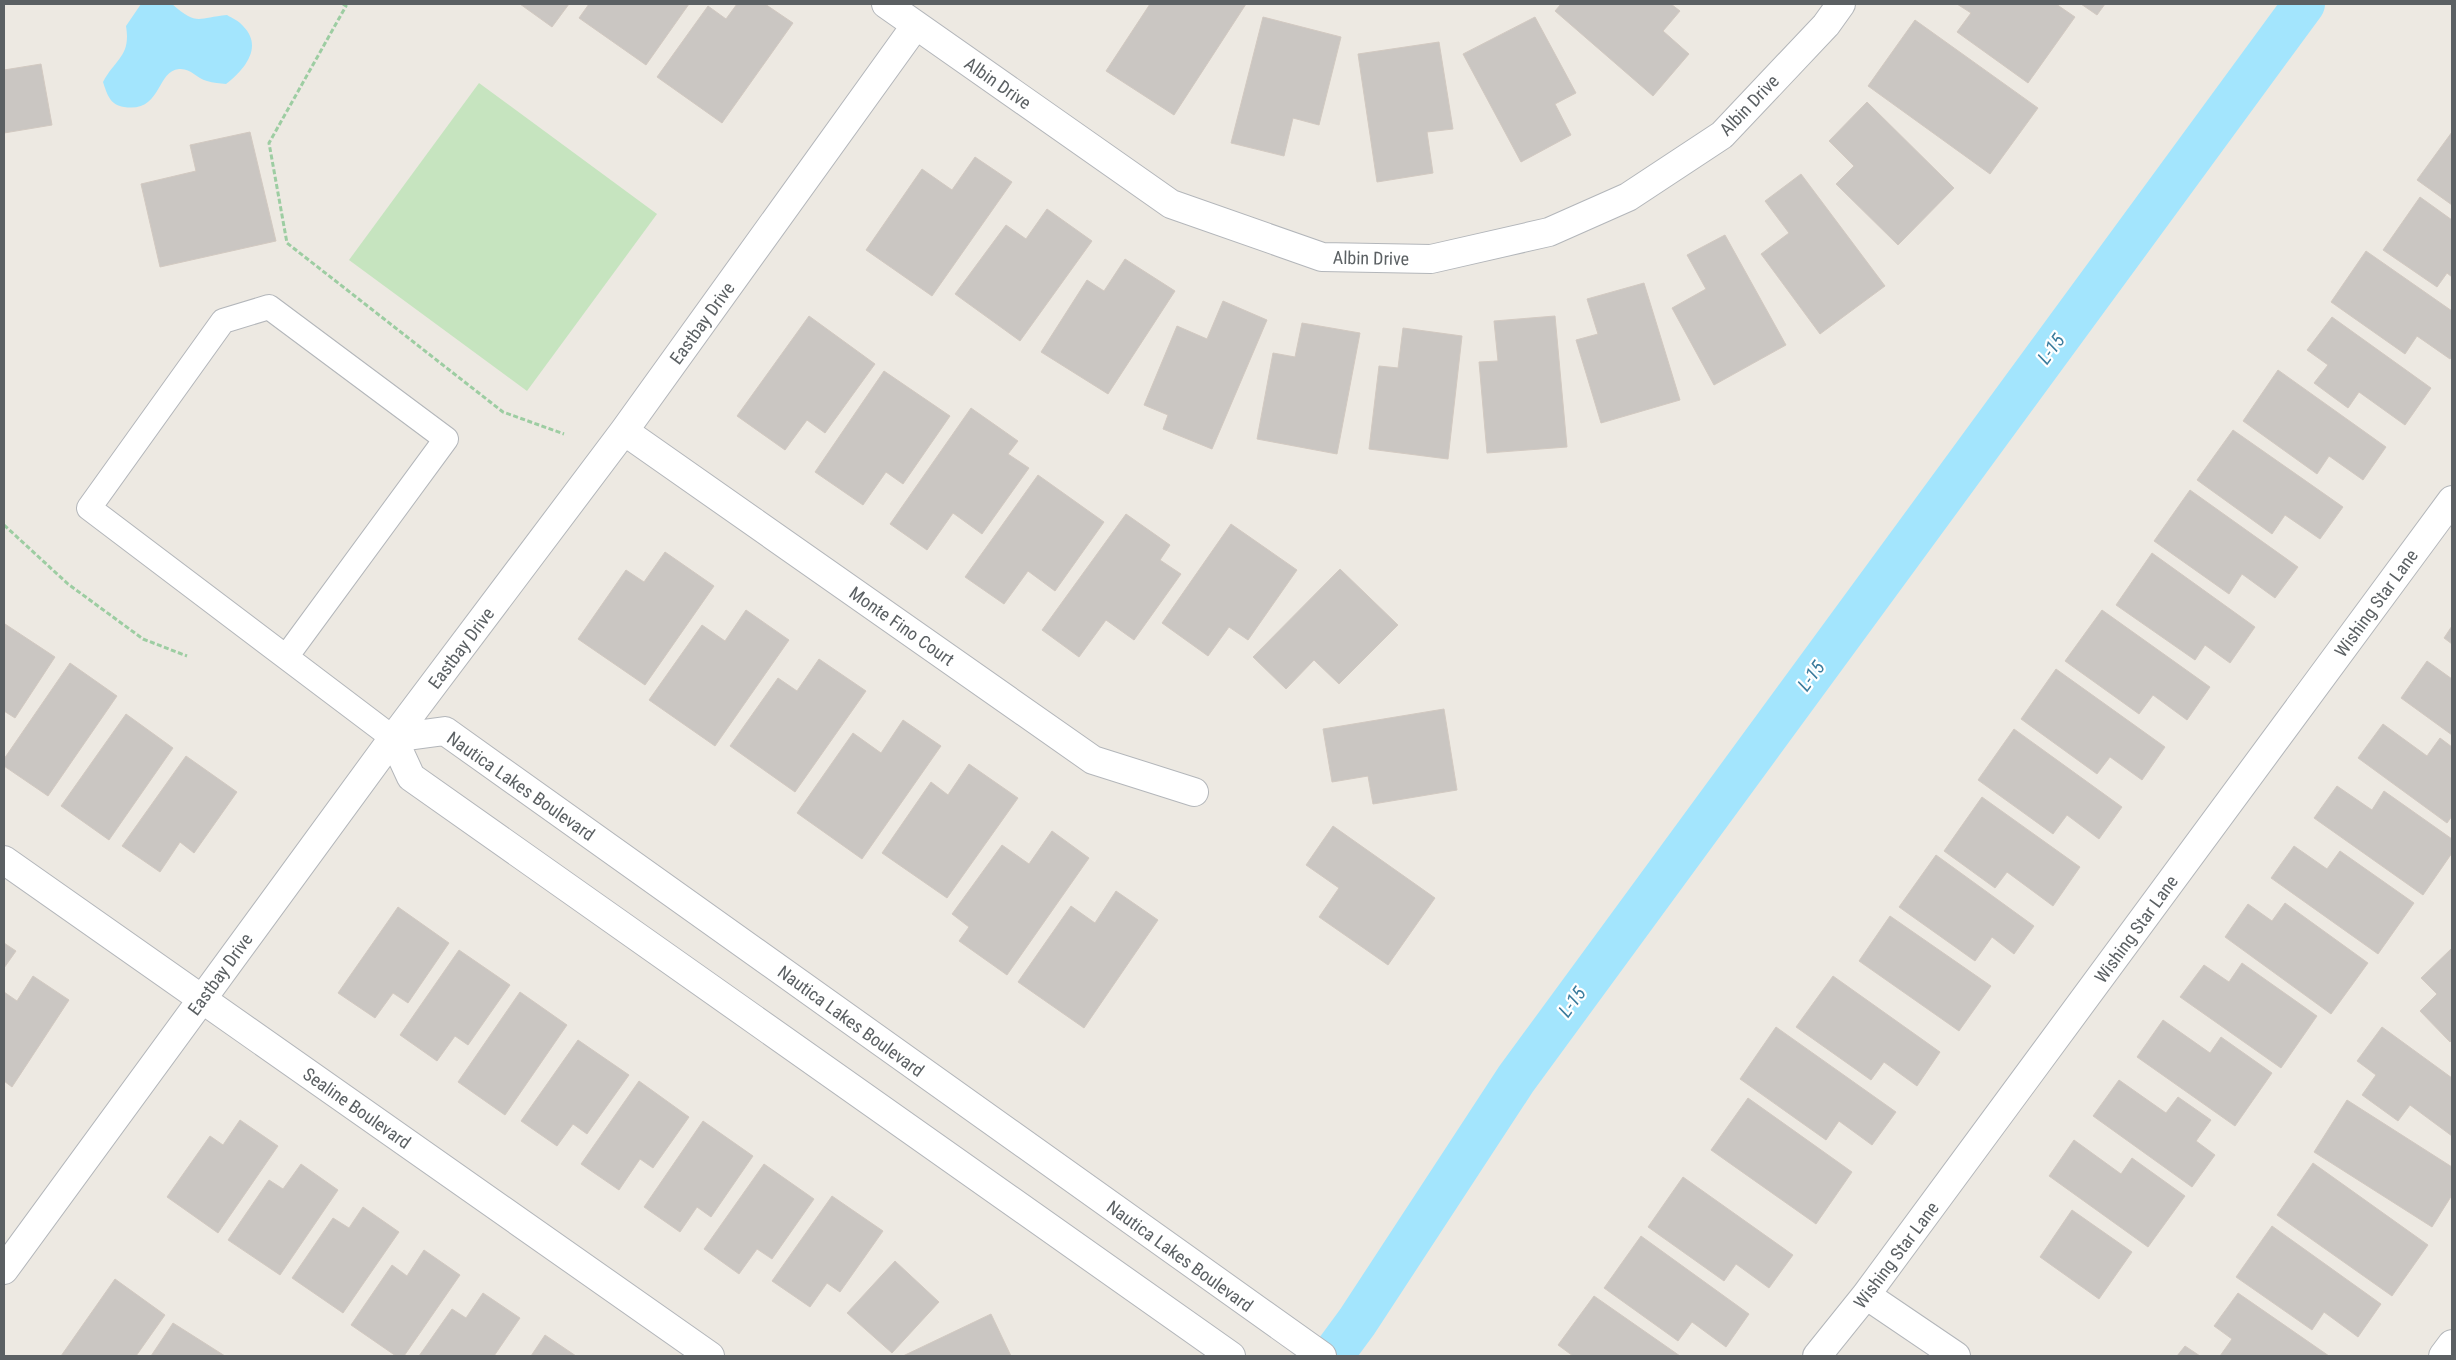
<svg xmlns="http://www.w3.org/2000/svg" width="2456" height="1360" font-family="'Roboto Condensed',sans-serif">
  <rect width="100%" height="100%" fill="#ede9e2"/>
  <path fill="#c6e4bf" d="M479 83 657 214 527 391 349 260Z"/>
  <path fill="#a3e5fd" d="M141 4H172C197 26 197 18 227 15 232 18 239 21 243 26 264 47 244 70 226 84 220 83 213 83 207 81 196 78 191 68 179 69 156 71 162 113 124 107 110 105 107 94 103 82 116 58 131 56 126 26Z"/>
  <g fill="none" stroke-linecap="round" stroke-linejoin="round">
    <path stroke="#a3e5fd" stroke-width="42" d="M1332 1356 1357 1322 1516 1079 2304 4"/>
  </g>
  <path fill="#cac6c2" stroke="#d2c9c1" d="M520 4H569L552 27Z
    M589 4H689L646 65 579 18Z
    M737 4H765L793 23 722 123 657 77 708 6 726 19Z
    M1150 4H1246L1174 115 1106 71Z
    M1561 4H1671L1680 11 1663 31 1689 54 1653 96 1555 11Z
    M1957 4H2056L2075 17 2028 83 1957 32 1971 13Z
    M2081 4H2105L2097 15Z
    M1263 17 1341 37 1319 125 1293 118 1284 156 1231 143Z
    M1535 17 1576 93 1555 104 1571 135 1521 162 1463 54Z
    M1915 20 2038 108 1990 174 1868 86Z
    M1439 42 1453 129 1427 132 1433 173 1377 182 1358 54Z
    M41 64 52 125 4 133V70Z
    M1867 102 1954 188 1898 245 1836 184 1854 166 1829 141Z
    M250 132 276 241 160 267 141 184 196 171 190 145Z
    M2452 132V205L2417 180Z
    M975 157 1012 182 932 296 866 250 922 169 952 190Z
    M1801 174 1885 286 1820 334 1761 254 1789 233 1765 201Z
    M2420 197 2452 220V277L2447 273 2437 287 2383 250Z
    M1047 209 1092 241 1020 341 955 294 1006 225 1026 239Z
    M1725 235 1786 345 1714 385 1672 308 1706 289 1687 255Z
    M2366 251 2452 311V356L2450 359 2417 336 2405 354 2331 302Z
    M1125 259 1175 291 1108 394 1041 352 1087 280 1104 291Z
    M1644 283 1680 400 1601 423 1576 340 1598 334 1587 299Z
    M1223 301 1267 320 1212 449 1163 429 1168 415 1144 405 1177 326 1207 339Z
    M809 316 875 364 825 433 807 420 785 450 737 416Z
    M1555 316 1567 447 1487 453 1479 362 1498 361 1494 321Z
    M2332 317 2431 388 2405 425 2359 392 2348 408 2314 383 2328 365 2307 350Z
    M1302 323 1360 333 1337 454 1257 439 1273 353 1295 357Z
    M1403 328 1462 336 1448 459 1369 449 1379 366 1398 368Z
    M2278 370 2386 447 2363 480 2329 456 2317 474 2243 421Z
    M884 371 950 416 903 484 886 472 863 505 815 472Z
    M971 408 1018 441 1008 454 1029 468 982 534 953 513 927 550 890 524Z
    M2233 430 2343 507 2320 539 2285 515 2272 534 2197 480Z
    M1038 475 1104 522 1055 591 1028 571 1004 604 965 577Z
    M2190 490 2298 567 2275 598 2242 574 2229 594 2154 541Z
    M1126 514 1170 545 1160 560 1181 574 1134 640 1106 620 1079 657 1042 630Z
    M1231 524 1297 570 1248 640 1229 627 1208 656 1162 623Z
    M665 552 714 586 645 685 578 639 626 570 644 582Z
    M2152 553 2255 627 2230 663 2205 645 2195 660 2116 605Z
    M1340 569 1398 625 1339 684 1314 660 1286 689 1253 657Z
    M746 610 789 640 715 746 649 700 702 625 725 641Z
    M2102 610 2210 687 2187 720 2153 695 2139 714 2065 661Z
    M5 624 55 657 15 718 4 711Z
    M2452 626V644L2444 638Z
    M819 659 866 691 795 792 730 746 778 678 797 691Z
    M2427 661 2452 679V735L2401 698Z
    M70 663 117 696 48 796 4 766V759Z
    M2056 669 2165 747 2142 780 2110 757 2097 774 2021 719Z
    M1444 709 1457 790 1373 804 1368 776 1332 782 1323 729Z
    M126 714 173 748 109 840 61 806Z
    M903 720 941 746 862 859 797 813 853 733 881 753Z
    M2383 724 2427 756 2440 738 2452 747V816L2447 823 2358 758Z
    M2014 729 2122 807 2099 839 2067 815 2053 834 1978 780Z
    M186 756 237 792 194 853 180 842 160 872 122 846Z
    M969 764 1018 798 947 898 882 853 931 782 948 795Z
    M2337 786 2372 810 2384 791 2452 839V853L2423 895 2314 818Z
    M1982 797 2080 867 2053 906 2007 872 1995 888 1944 851Z
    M1333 826 1435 898 1388 965 1319 917 1339 888 1306 865Z
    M1052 831 1089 858 1007 975 959 941 969 927 952 914 1002 845 1029 864Z
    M2294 846 2327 869 2340 851 2414 903 2378 954 2271 878Z
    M1936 855 2034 926 2014 954 1992 937 1975 961 1899 907Z
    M1116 891 1158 920 1084 1028 1018 982 1071 906 1095 923Z
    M2285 903 2368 963 2331 1014 2225 937 2248 904 2272 921Z
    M398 907 449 943 408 1003 393 993 375 1018 338 993Z
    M1890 916 1991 986 1959 1031 1859 961Z
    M4 943 16 951 4 968Z
    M2451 949 2452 1040 2450 1042 2420 1011 2437 994 2421 978Z
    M459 950 510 985 468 1045 455 1036 437 1061 400 1035Z
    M2242 963 2317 1016 2281 1068 2180 997 2204 965 2229 982Z
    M33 976 69 1000 12 1087 4 1081V992L17 1001Z
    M1833 976 1940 1052 1917 1086 1884 1062 1871 1080 1796 1027Z
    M520 992 567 1025 505 1115 458 1082Z
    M2163 1020 2210 1053 2221 1037 2272 1073 2235 1126 2137 1057Z
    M1776 1027 1896 1112 1872 1145 1839 1121 1826 1140 1740 1079Z
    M2382 1027 2452 1078V1136L2410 1105 2398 1121 2362 1095 2376 1075 2357 1061Z
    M578 1040 629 1075 587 1134 573 1124 557 1146 521 1121Z
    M2119 1080 2166 1113 2178 1097 2211 1120 2196 1141 2215 1155 2192 1187 2093 1116Z
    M639 1081 689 1117 653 1168 640 1159 619 1190 581 1164Z
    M1748 1098 1852 1172 1816 1224 1711 1150Z
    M2347 1100 2452 1167V1195L2432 1227 2314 1152Z
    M240 1120 278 1146 218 1233 167 1197 210 1136 223 1145Z
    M703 1121 753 1156 711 1217 697 1207 680 1232 644 1207Z
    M2074 1140 2121 1174 2132 1158 2185 1196 2148 1247 2049 1176Z
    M2313 1163 2428 1245 2392 1296 2277 1215Z
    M301 1164 338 1190 280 1275 228 1240 269 1180 283 1189Z
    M764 1164 814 1199 772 1259 757 1249 739 1274 704 1249Z
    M1683 1177 1793 1255 1769 1288 1736 1264 1724 1281 1648 1227Z
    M832 1196 883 1231 840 1292 827 1283 810 1307 772 1281Z
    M363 1207 399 1232 343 1313 292 1278 333 1218 349 1228Z
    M2072 1210 2132 1252 2099 1299 2040 1257Z
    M2272 1226 2381 1304 2358 1337 2324 1312 2312 1330 2236 1277Z
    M1641 1236 1749 1314 1726 1347 1692 1322 1678 1341 1604 1288Z
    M424 1250 460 1275 404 1356H396L351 1325 392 1265 407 1276Z
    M895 1261 939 1302 892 1353 847 1313Z
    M115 1279 165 1315 136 1356H61Z
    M483 1293 520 1318 494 1356H419L452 1309 466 1318Z
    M2238 1293 2329 1356H2220L2232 1339 2214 1326Z
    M1594 1296 1680 1356H1573L1558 1345Z
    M991 1314 1011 1356H903Z
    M173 1323 225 1356H151Z
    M545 1335 576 1356H531Z
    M2185 1346 2200 1356H2177Z"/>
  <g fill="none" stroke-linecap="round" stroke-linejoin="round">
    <defs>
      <path id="lane" d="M286 657 446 439 269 307 223 321 89 508 393 738"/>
      <path id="street" d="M886 4 1171 204 1322 257 1431 259 1549 232 1628 197 1722 135 1826 25 1841 4
        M624 431 1093 760 1194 792
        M4 860 710 1356
        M4 1270 393 738 624 431 916 25
        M1866 1295 1956 1356
        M1231 1356 411 777 393 738 445 731 1322 1356
        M1817 1356 1866 1295 2452 500
        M2443 1356 2452 1344"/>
    </defs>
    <use href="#lane" stroke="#b3b6ba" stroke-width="26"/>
    <use href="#street" stroke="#b3b6ba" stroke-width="30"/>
    <path stroke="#9dcda2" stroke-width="3" stroke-dasharray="5 2.5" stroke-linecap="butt" d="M343 4 346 6 269 143 287 243 503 412 564 434
      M4 525 68 584 143 639 187 656"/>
    <use href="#lane" stroke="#fff" stroke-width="24"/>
    <use href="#street" stroke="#fff" stroke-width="28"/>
  </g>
  <g text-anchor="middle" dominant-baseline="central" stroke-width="4.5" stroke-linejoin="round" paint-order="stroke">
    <g font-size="18" fill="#5b6063" stroke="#fff">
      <text transform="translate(998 83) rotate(35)">Albin Drive</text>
      <text transform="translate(1749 105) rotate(-46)">Albin Drive</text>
      <text transform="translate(1371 258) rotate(1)">Albin Drive</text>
      <text transform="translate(702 323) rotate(-54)">Eastbay Drive</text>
      <text transform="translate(2376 603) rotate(-54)">Wishing Star Lane</text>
      <text transform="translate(902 626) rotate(35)">Monte Fino Court</text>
      <text transform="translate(461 648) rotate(-53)">Eastbay Drive</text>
      <text transform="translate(521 786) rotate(35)">Nautica Lakes Boulevard</text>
      <text transform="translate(2136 929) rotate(-54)">Wishing Star Lane</text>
      <text transform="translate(220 974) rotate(-54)">Eastbay Drive</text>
      <text transform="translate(851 1021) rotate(36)">Nautica Lakes Boulevard</text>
      <text transform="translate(357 1108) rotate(35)">Sealine Boulevard</text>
      <text transform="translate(1896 1255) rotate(-53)">Wishing Star Lane</text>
      <text transform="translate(1180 1256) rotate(36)">Nautica Lakes Boulevard</text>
    </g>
    <g font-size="19" font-style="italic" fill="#3b7c9d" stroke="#fff">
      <text transform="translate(2051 349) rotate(-54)">L-15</text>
      <text transform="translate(1811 676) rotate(-54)">L-15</text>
      <text transform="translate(1572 1002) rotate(-54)">L-15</text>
    </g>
  </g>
  <rect width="2456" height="1360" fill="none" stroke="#5b6063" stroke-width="10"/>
</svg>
